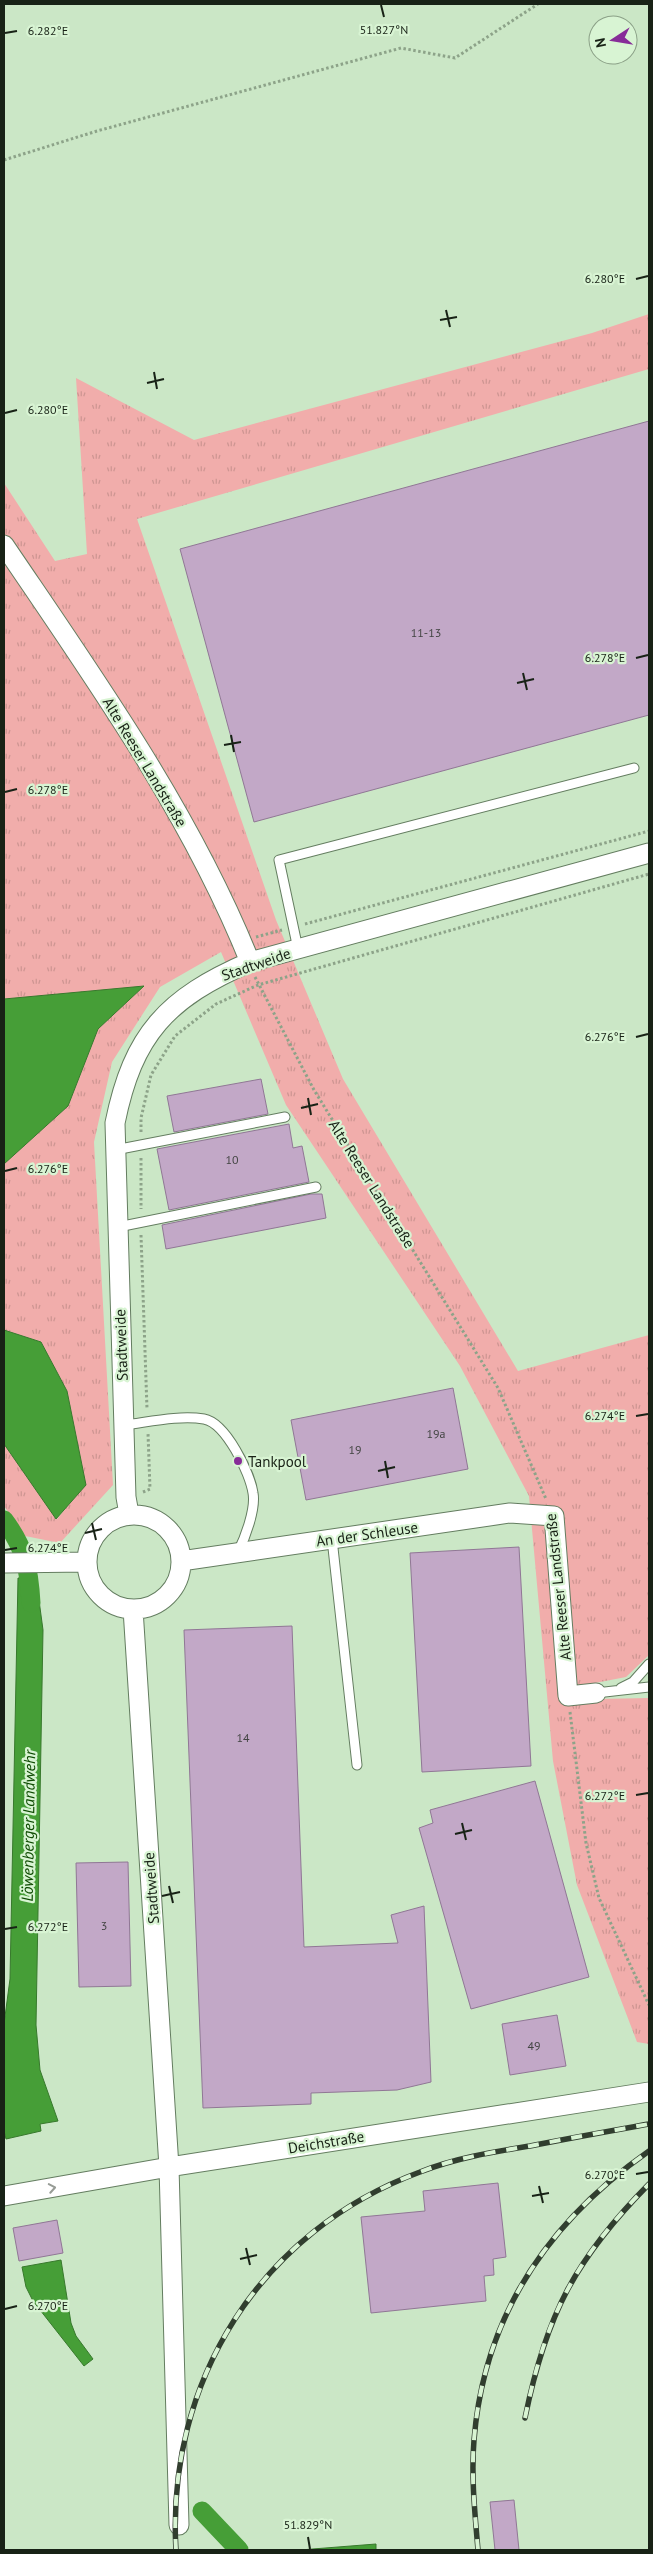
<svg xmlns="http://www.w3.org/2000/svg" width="653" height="2554" font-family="'PT Sans',sans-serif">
  <defs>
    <pattern id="grass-tufts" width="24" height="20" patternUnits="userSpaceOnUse" patternTransform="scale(1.25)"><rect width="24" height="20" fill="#f1adab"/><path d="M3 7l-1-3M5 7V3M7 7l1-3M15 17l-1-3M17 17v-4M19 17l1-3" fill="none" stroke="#ce9592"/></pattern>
  </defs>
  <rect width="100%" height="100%" fill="#cbe7c6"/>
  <path fill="url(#grass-tufts)" d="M649 314V369L137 519 276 920 343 1079 518 1371 649 1335V1655L626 1677 595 1683 598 1699 649 1698V2044L637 2042 577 1885 553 1761 529 1496 460 1366 286 1105 221 952 160 987 112 1062 94 1142 113 1485 60 1543 25 1536 4 1506V1444L57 1519 85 1484 67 1391 41 1342 4 1330V1164L68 1106 98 1029 143 987 4 999V483L55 561 87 554 76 378 194 440 592 333Z"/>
  <path fill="#469e37" stroke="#38792d" d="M144 986 98 1029 68 1106 4 1164V999Z
    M4 1330 41 1342 67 1391 86 1485 56 1519 4 1444Z
    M18 1578H36L43 1630 36 2025 40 2070 58 2121 40 2124 41 2131 6 2139 4 2131V2024L10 1979Z
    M61 2260 71 2323 76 2336 93 2359 84 2366 33 2301 26 2287 22 2267Z
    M376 2544V2550H300Z"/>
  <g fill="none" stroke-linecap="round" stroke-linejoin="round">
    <path stroke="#469e37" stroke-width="19" d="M4 1520C25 1548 29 1568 31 1603
      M202 2511 239 2550"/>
  </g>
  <path fill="#c2a8c7" stroke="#907795" d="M649 421V715L254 822 180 549Z
    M261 1079 268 1114 174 1132 167 1096Z
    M289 1124 293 1148 302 1146 309 1182 169 1210 157 1149Z
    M311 1194H322L326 1218 166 1249 162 1225Z
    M453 1388 468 1469 306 1500 291 1420Z
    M519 1547 531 1766 422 1772 410 1553Z
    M292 1626 304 1947 398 1943 391 1915 424 1906 431 2082 397 2090 311 2093V2104L203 2108 184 1630Z
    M535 1781 589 1977 471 2009 419 1828 433 1823 430 1810Z
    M128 1862 131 1986 79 1987 76 1863Z
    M557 2015 566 2066 510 2075 502 2024Z
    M498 2183 506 2257 493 2259 494 2275 484 2276 486 2301 371 2313 361 2217 425 2211 423 2191Z
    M57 2220 63 2253 19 2261 13 2228Z
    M514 2500 519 2550H495L490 2502Z"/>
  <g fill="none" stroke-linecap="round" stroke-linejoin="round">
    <defs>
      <path id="lane" d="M298 949 279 860 634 768
        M115 1150 285 1117
        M118 1227 316 1187
        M124 1425C149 1422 179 1415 204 1419 226 1423 250 1473 253 1493 256 1509 245 1538 238 1552
        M332 1539 357 1765
        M621 1688 633 1682 649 1664
        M596 1693 649 1687"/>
      <path id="street" d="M4 545C94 678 190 812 250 962
        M129 1514 126 1497 115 1123C133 1034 167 998 250 962L649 853
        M87 1562a47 47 0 1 1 94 0a47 47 0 1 1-94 0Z
        M181 1561 510 1513 554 1516 568 1696 596 1693
        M4 1563 87 1562
        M133 1609 169 2167 179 2525
        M4 2196 169 2167 649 2092"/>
    </defs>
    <use href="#lane" stroke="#647d60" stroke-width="11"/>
    <use href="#street" stroke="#647d60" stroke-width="21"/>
    <path stroke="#8da389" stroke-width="3" stroke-dasharray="2.5 2.5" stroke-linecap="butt" d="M4 160 97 131 401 48 455 58 538 4
      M305 924 649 831
      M256 937 282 930
      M255 977 314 1090 498 1388 546 1499
      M141 1132V1118L151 1075 175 1036 216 1004 258 985 649 874
      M141 1158V1209
      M141 1235 147 1409
      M143 1492 150 1489 148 1433
      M570 1712 586 1843 599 1898 649 2005"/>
    <use href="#lane" stroke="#fff" stroke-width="9"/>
    <use href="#street" stroke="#fff" stroke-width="19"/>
    <defs>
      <path id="rail" d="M525 2418C546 2315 575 2259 649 2184
        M176 2550C166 2382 260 2231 420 2172 455 2158 493 2152 530 2146 570 2138 610 2131 649 2124
        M478 2550C475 2514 471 2477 474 2440 484 2315 549 2221 649 2151"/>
    </defs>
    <use href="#rail" stroke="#313e2f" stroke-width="5.5"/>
    <use href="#rail" stroke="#d8f4d3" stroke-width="4" stroke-dasharray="11" stroke-linecap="butt"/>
  </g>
  <defs><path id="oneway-chevron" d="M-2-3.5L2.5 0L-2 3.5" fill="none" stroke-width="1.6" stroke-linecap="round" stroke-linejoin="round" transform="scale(1.25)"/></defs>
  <use stroke="#979c96" href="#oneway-chevron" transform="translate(52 2188) rotate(-10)"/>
  <path fill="none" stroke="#182216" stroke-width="2" d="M381 5 384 17M5 33 17 31M636 279 648 276M446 310 450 327M440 320 457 317M154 372 157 389M147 383 164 379M5 413 17 410M636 658 648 655M523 673 527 690M517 683 534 679M231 735 234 752M224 745 241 742M5 792 17 789M636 1037 648 1034M308 1098 311 1115M301 1108 318 1104M5 1171 17 1168M636 1416 648 1414M385 1461 388 1478M378 1471 395 1467M92 1523 96 1540M85 1533 102 1529M5 1550 17 1548M636 1795 648 1793M462 1823 466 1840M455 1834 472 1830M169 1886 173 1903M162 1896 180 1892M5 1929 17 1927M636 2174 648 2172M539 2186 543 2203M532 2196 549 2193M246 2248 250 2265M240 2259 257 2255M5 2309 17 2306M308 2537 310 2549"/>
  <circle fill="#872c98" stroke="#d8f4d3" stroke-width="2" cx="238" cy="1461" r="5"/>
  <g text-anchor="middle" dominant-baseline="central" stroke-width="4.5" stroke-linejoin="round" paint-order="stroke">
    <g font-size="12" fill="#424442">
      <text x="426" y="632">11-13</text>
      <text x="232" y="1159">10</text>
      <text x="436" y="1433">19a</text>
      <text x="355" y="1449">19</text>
      <text x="243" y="1737">14</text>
      <text x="104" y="1925">3</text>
      <text x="534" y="2045">49</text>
    </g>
    <g font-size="15" fill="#182216" stroke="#d8f4d3">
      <text transform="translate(145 762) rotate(59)">Alte Reeser Landstraße</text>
      <text transform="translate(256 964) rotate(-19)">Stadtweide</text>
      <text transform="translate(372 1184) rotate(58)">Alte Reeser Landstraße</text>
      <text transform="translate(121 1345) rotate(-92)">Stadtweide</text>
      <text transform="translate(367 1534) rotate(-8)">An der Schleuse</text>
      <text transform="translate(558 1587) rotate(-96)">Alte Reeser Landstraße</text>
      <text transform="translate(151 1888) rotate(-94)">Stadtweide</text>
      <text transform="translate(326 2142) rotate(-9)">Deichstraße</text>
    </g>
    <g font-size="15" fill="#182216" stroke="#d8f4d3" text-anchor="start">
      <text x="248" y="1461">Tankpool</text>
    </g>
    <g font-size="16" font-style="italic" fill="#0e4b02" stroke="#d8f4d3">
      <text transform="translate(28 1826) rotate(-89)">Löwenberger Landwehr</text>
    </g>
  </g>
  <g font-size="12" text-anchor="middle" fill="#182216" stroke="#d8f4d3" stroke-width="4.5" stroke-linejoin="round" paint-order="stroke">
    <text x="384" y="34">51.827°N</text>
    <text x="48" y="35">6.282°E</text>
    <text x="605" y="283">6.280°E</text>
    <text x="48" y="414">6.280°E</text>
    <text x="605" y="662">6.278°E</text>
    <text x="48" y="794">6.278°E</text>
    <text x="605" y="1041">6.276°E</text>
    <text x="48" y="1173">6.276°E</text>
    <text x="605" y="1420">6.274°E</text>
    <text x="48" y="1552">6.274°E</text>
    <text x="605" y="1800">6.272°E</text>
    <text x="48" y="1931">6.272°E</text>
    <text x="605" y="2179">6.270°E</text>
    <text x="48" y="2310">6.270°E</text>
    <text x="308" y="2529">51.829°N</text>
  </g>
  <rect width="653" height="2554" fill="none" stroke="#182216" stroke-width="10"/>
  <g transform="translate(613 40) rotate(258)"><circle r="24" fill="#d8f4d3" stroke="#8ba087"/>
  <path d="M0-4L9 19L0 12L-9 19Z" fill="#872c98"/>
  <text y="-8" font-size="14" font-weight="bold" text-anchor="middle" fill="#182216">N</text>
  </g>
</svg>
